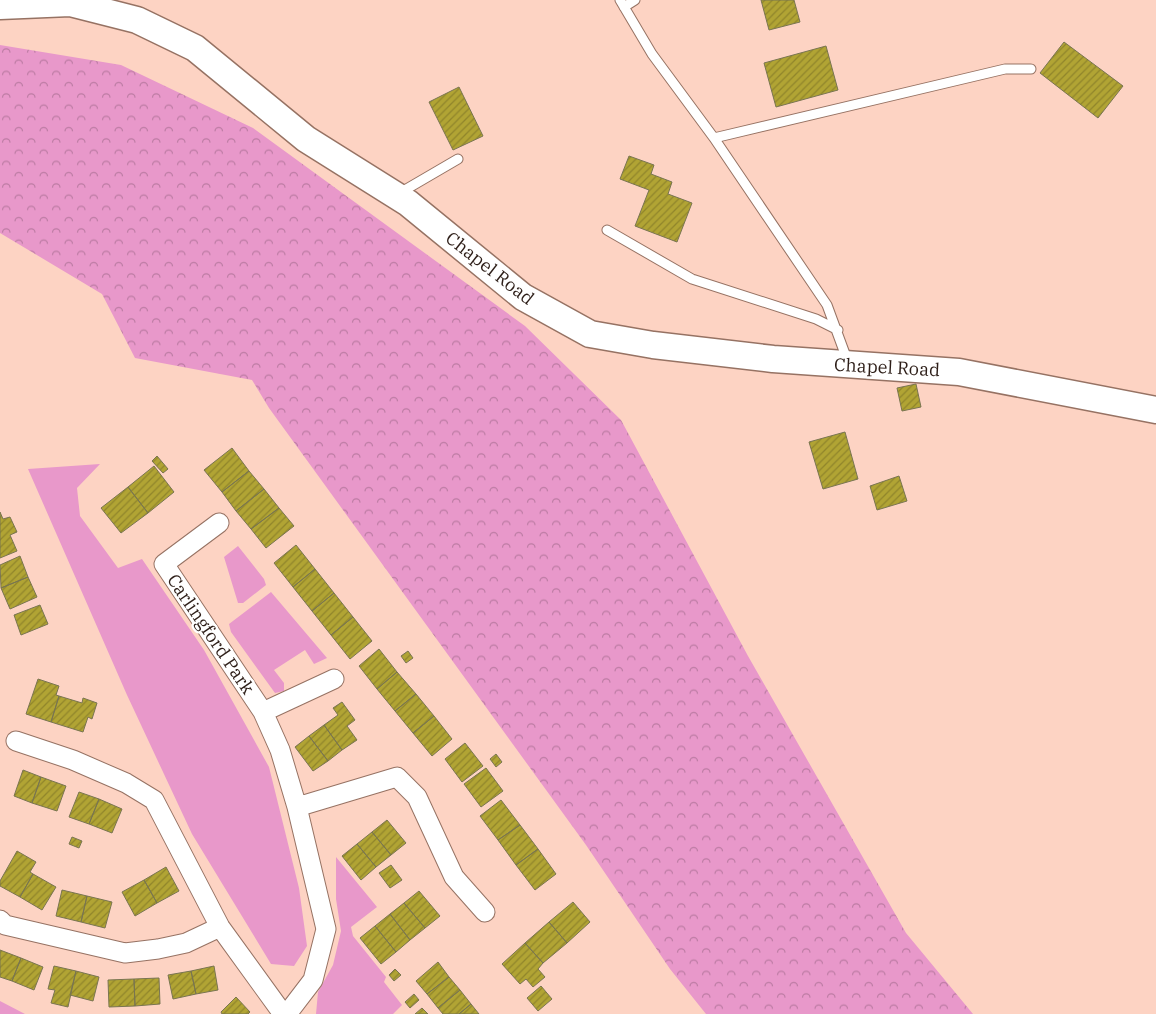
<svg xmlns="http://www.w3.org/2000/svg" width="1156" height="1014" font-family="'IBM Plex Serif',serif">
  <defs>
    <pattern id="forest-crowns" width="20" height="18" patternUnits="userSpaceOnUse" patternTransform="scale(1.25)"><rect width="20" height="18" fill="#e898ca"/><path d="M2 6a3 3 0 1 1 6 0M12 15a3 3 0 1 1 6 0" fill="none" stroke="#bc7ba3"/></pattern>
    <pattern id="building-hatch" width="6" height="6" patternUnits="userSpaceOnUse" patternTransform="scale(1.25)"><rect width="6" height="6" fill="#b1a434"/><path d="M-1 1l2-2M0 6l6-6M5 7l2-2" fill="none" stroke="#90852b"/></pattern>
  </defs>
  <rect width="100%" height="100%" fill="#fdd3c3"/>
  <path fill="#e898ca" d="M100 464 77 488 80 516 118 568 142 559 204 650 269 767 299 888 307 946 294 966 271 964 192 834 127 695 28 469Z
    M238 546 264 579 266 585 243 603H238L224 557Z
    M271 592 327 658 314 664 305 650 274 670 284 683V691L275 693 231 632 229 624Z
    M336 857 377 907 351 927 353 936 386 977 384 982 402 1005 393 1014H316L318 992 333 965 341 931 336 899Z
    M0 1001 25 1014H0Z"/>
  <path fill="url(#forest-crowns)" d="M0 45 121 65 253 128 525 326 621 420 748 656 906 933 973 1014H706L670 969 586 845 269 408 252 380 135 358 102 294 0 233Z"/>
  <path fill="url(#building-hatch)" stroke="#797551" d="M761 0H794L800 22 769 30Z
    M1064 42 1123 86 1098 118 1040 73Z
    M826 46 838 90 776 107 764 63Z
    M459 87 483 136 453 150 429 102Z
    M629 156 654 165 651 174 672 182 668 194 692 203 677 242 635 226 649 190 620 179Z
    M916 384 921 407 902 411 897 388Z
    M845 432 858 479 823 489 809 442Z
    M232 448 249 471 222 492 204 470Z
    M157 456 168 469 163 473 152 461Z
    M154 466 174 492 148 513 128 487Z
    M249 471 264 489 236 511 222 492Z
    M899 476 907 501 877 510 870 486Z
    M128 487 148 513 121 533 101 508Z
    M264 489 279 508 251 529 236 511Z
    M279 508 294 526 266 548 251 529Z
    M0 512 3 519 10 517 17 532 10 535 17 551 0 558Z
    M296 545 315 569 293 587 274 563Z
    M20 556 28 577 1 588 0 565Z
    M315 569 334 593 312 611 293 587Z
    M28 577 37 597 10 609 1 588Z
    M334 593 353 617 331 635 312 611Z
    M40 605 48 624 21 635 14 615Z
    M353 617 372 641 350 659 331 635Z
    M379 649 397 672 377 689 359 666Z
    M408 651 413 658 406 663 401 656Z
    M397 672 416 694 395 711 377 689Z
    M38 679 59 686 56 695 59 696 51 722 26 714Z
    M416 694 434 716 413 733 395 711Z
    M59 696 82 703 83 698 97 703 92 719 88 717 83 732 51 722Z
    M342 702 355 720 347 726 357 740 342 750 324 725 338 715 333 708Z
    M434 716 452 739 432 756 413 733Z
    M324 725 342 750 328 761 309 736Z
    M309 736 328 761 313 771 295 747Z
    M465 743 483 766 462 782 445 759Z
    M496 754 502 762 496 767 490 759Z
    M486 768 503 791 481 807 464 784Z
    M23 770 41 777 32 803 14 796Z
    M41 777 66 786 57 811 32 803Z
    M79 792 99 799 89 824 69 817Z
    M99 799 122 809 112 833 89 824Z
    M501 800 520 825 498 840 480 816Z
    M387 820 406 843 391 855 372 832Z
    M520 825 538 849 516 865 498 840Z
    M372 832 391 855 376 867 357 844Z
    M72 837 82 841 79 848 69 844Z
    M357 844 376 867 361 880 342 856Z
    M538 849 556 874 535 890 516 865Z
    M17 851 36 862 30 872 33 874 20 897 0 886V881Z
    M391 865 402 880 390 888 379 873Z
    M166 867 179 891 157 903 144 880Z
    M33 874 56 887 42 910 20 897Z
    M144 880 157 903 135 916 122 892Z
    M62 890 87 896 81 922 56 916Z
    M419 891 440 916 425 928 404 903Z
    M87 896 112 902 105 928 81 922Z
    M573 902 590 922 567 943 549 922Z
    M404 903 425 928 410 940 390 914Z
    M390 914 410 940 396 952 375 926Z
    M549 922 567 943 543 963 525 943Z
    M375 926 396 952 381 964 360 938Z
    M525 943 543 963 538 969 545 977 533 987 526 979 520 984 502 964Z
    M0 950 21 958 12 981 0 977Z
    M21 958 43 967 34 990 12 981Z
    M438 962 449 977 427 994 416 981Z
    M54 966 76 971 68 1007 51 1003 55 990 48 989Z
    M214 966 218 990 196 994 191 971Z
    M395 969 401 975 394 981 389 975Z
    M76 971 99 977 93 1001 70 995Z
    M191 971 196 994 173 999 168 975Z
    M449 977 460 990 438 1008 427 994Z
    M159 978 160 1004 135 1006 134 979Z
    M134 979 135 1006 109 1007 108 980Z
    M541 986 552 999 538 1011 527 998Z
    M460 990 471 1004 459 1014H443L438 1008Z
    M414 994 419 1000 410 1008 405 1002Z
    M236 997 250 1012 248 1014H222L221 1012Z
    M471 1004 479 1014H459Z
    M422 1008 428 1014H415Z"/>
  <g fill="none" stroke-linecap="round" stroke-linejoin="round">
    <defs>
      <path id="lane" d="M620 0 652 54 714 138 827 305 848 362
        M624 7 635 0
        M714 138 1005 69H1031
        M398 194 458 159
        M607 230 692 279 816 319 838 330"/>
      <path id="street" d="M219 523 164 564 263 712 280 750 297 807 326 929 313 980 287 1014
        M263 712 334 679
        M16 741 73 760 126 783 154 800 220 927 283 1014
        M297 807 397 777 417 797 454 877 485 912
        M0 920 5 925 125 953 158 949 186 943 220 927"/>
      <path id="secondary" d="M0 6 70 3 137 20 195 48 306 139 408 203 523 297 590 334 653 345 773 359 959 372 1156 410"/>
    </defs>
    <use href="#lane" stroke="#967263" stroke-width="11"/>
    <use href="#street" stroke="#967263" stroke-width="21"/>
    <use href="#secondary" stroke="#967263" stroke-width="29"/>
    <use href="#lane" stroke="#fff" stroke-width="9"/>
    <use href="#street" stroke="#fff" stroke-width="19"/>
    <use href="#secondary" stroke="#fff" stroke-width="26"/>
  </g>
  <g text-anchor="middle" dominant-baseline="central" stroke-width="4.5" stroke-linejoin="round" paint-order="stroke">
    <g font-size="18" fill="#2d1e18" stroke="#fff">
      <text transform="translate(490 268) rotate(38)">Chapel Road</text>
      <text transform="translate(887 367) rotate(3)">Chapel Road</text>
      <text transform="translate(211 634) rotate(56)">Carlingford Park</text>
    </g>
  </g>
</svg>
